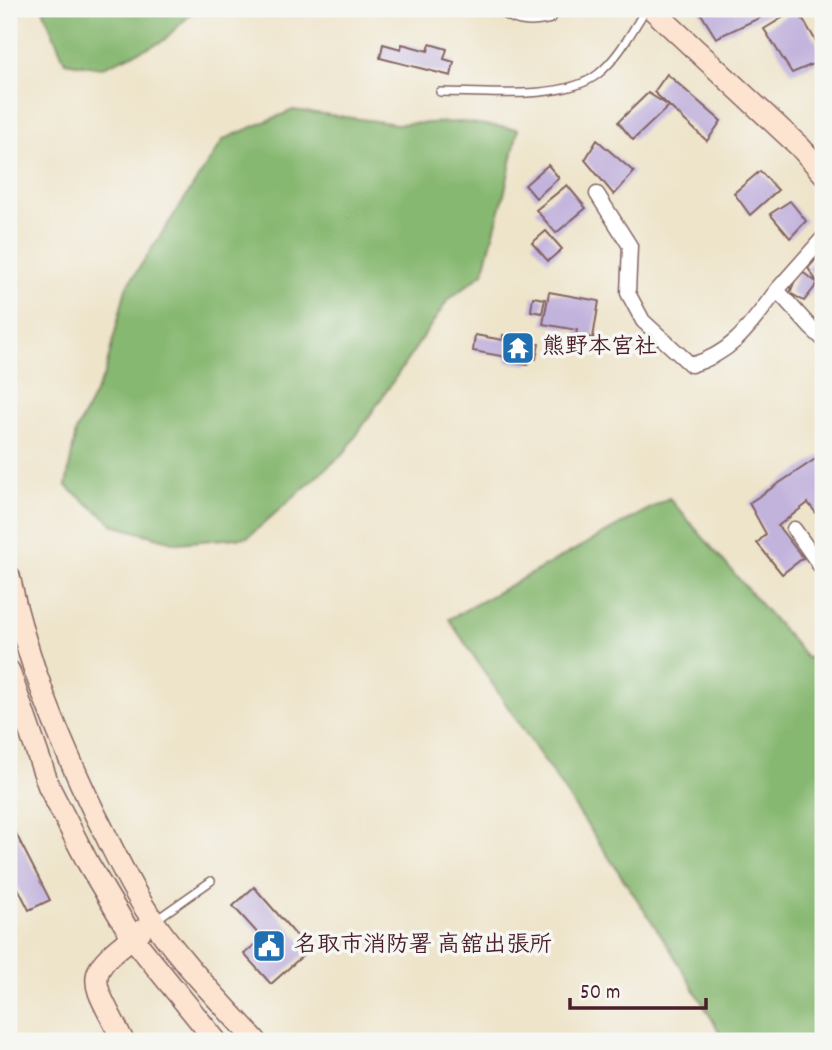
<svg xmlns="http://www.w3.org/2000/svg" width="832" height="1050" font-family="Dekko,'Klee One',sans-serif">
  <rect width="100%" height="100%" fill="#f6f6f2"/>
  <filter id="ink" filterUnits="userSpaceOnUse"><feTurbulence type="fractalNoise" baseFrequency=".0143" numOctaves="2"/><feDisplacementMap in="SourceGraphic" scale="14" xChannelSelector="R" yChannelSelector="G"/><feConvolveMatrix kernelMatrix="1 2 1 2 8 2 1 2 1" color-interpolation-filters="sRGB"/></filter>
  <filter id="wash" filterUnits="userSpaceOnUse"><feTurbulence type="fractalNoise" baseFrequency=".00686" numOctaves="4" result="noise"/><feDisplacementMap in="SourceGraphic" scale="28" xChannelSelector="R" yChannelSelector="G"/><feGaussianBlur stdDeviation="1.57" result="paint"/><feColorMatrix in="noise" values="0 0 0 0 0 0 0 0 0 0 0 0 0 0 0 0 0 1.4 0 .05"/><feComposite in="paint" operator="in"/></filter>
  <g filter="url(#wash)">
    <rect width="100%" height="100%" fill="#eee4ca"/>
    <path fill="#87b871" stroke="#686c4e" stroke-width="2" d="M43 9H196L163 41 101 68 65 62Z
      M293 110 397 124 462 122 518 129 504 195 483 273 448 300 345 452 248 537 177 543 116 526 66 486 76 431 105 373 126 288 224 139Z
      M669 498 807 658 823 657V1041H725L669 947 449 619Z"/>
    <g id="blocks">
      <path fill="#c2b3dd" d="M698 9H779L716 38Z
        M797 9 823 53V60L792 73 764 29Z
        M383 44 401 49 402 44 428 51 430 44 447 49 444 59 454 62 451 76 380 58Z
        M667 74 721 121 707 141 654 92Z
        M648 93 669 106 633 140 618 122Z
        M597 140 634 172 614 195 585 160Z
        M548 165 559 178 536 198 525 185Z
        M760 171 778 190 750 215 734 193Z
        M567 185 586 208 556 233 536 210Z
        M790 201 806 221 790 238 770 214Z
        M546 231 562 249 548 261 532 243Z
        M823 251V290L818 283 804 301 790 293 799 270 818 283 808 268Z
        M549 292 599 301 593 338 576 335 577 330 543 324Z
        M533 297 545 299 542 313 531 311Z
        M512 333 533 336 531 343 539 344 536 359 529 358 528 365 506 362 507 357 473 351 475 335 503 340V335L511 337Z
        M823 454V507L816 513 808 503 778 526 803 558 782 574 757 543 766 534 749 503Z
        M13 828 50 900 29 910 9 870V831Z
        M254 887 309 950 271 984 244 954 262 938 233 906Z"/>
    </g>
  </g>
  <g filter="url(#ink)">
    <use href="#blocks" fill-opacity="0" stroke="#836463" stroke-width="2"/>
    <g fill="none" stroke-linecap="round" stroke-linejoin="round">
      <defs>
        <path id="lane" d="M440 92C481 92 565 101 598 74 619 57 632 31 646 9
          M157 919 211 881"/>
        <path id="street" d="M503 9C518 20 531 20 549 16L554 9
          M597 194 630 246 628 293 643 321 691 365C734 353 751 324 777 290
          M823 238 777 290 811 328 823 339
          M794 529 823 570"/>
        <path id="secondary" d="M652 9 800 147 823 173
          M9 576C26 660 59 739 96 816 112 847 127 881 146 910 177 958 218 999 256 1041
          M9 671 49 787 88 863 132 937 216 1041
          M123 1041C92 977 78 977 141 931"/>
      </defs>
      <use href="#lane" stroke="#836463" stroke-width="10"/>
      <use href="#street" stroke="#836463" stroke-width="17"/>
      <use href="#secondary" stroke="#836463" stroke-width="24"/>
      <use href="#lane" stroke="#fff" stroke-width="7"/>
      <use href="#street" stroke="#fff" stroke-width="14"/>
      <use href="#secondary" stroke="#fde4d0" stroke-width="21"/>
    </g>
  </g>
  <defs>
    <symbol id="temple-square" viewBox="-11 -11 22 22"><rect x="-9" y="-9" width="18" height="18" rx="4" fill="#1f6fb2" stroke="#f6f6f2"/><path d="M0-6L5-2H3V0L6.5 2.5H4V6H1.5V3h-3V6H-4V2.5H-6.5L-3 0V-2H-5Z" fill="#fff"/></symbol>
    <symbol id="civic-square" viewBox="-11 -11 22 22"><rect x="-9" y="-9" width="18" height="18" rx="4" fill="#1f6fb2" stroke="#f6f6f2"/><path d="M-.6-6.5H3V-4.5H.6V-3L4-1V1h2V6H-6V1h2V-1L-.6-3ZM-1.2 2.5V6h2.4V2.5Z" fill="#fff"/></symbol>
  </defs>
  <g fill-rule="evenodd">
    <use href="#temple-square" x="499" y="329" width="38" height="38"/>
    <use href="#civic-square" x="250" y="927" width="38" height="38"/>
  </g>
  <g text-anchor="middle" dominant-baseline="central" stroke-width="7" stroke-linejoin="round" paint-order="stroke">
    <g font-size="23" font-weight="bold" fill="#4a1f2b" stroke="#f6f6f2" text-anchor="start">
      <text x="542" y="348">熊野本宮社</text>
      <text x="294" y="946">名取市消防署 高舘出張所</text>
    </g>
  </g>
  <rect width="832" height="1050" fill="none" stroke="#f6f6f2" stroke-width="35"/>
  <path d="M570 998v10h136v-10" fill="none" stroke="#4a1f2b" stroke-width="3.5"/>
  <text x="580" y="998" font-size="21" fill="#4a1f2b" stroke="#f6f6f2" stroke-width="5" paint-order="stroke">50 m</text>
</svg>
